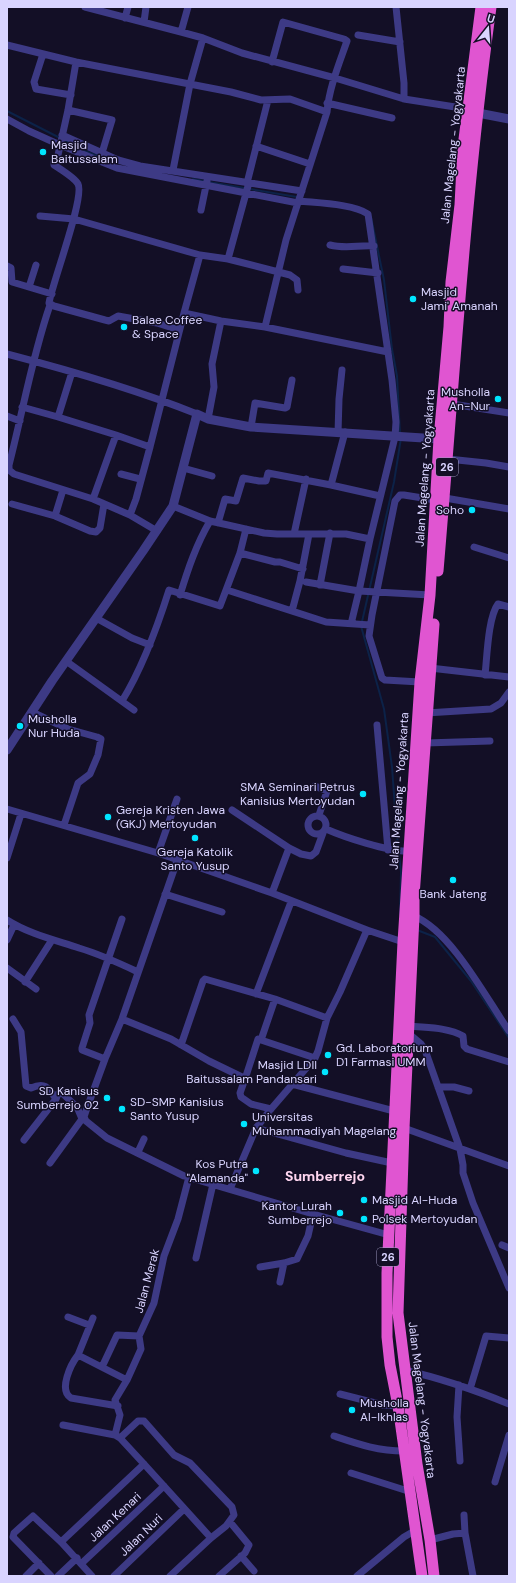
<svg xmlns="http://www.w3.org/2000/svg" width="516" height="1583" font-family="'DM Sans',sans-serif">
  <rect width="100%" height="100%" fill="#130f26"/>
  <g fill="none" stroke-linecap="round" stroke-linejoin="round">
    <path stroke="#0c2248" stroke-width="2" d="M7 111 60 138
      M64 140 85 151 115 162
      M193 179 205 181
      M209 182 297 197
      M371 217 384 280 392 349 397 376 400 434
      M400 915 401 872 397 836 392 767 384 709 361 626 394 482 401 438
      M417 930 435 937 471 981 509 1038"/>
    <path stroke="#3d3a85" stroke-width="7" d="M85 7 181 32 203 38 242 53 335 78 404 99 468 109
      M396 7 404 83V99
      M125 18 128 7
      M144 22 146 7
      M181 32 188 7
      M358 35 400 42
      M7 45 76 62 231 92 261 100 290 99 327 112
      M43 54 34 82 36 89 71 95
      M76 62 68 110 58 155 54 162V165C60 169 75 178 78 184 85 197 52 284 49 303L54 306 105 320 109 321 118 316 157 323 179 330
      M327 103 392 118
      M68 110 112 120 102 153
      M7 119 29 131 60 145 117 168 298 203
      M62 135 118 160 140 166 302 191
      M256 146 310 164
      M173 170 190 84 203 38
      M299 201C317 203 354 204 368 214L392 380 396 422 395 437 370 539 359 591 306 582
      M201 210 207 181
      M40 216 74 219 200 255 228 259 290 275 297 280 298 290
      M330 245C345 249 359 245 374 246
      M228 259 248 186 247 183 268 100
      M7 266 11 268 12 282 52 294
      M343 269 378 273
      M29 287 36 265
      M50 305C32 357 23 411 9 465V470L14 474 93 499 130 515 157 531
      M184 313 200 255
      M265 327 286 240 327 112C329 88 339 64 347 41L344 39 283 22 272 62
      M7 354C72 371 135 389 197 414
      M72 372 58 417 116 435
      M452 404 509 413
      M22 407 58 417
      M7 416 20 421
      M208 419 214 387 212 364 221 321
      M251 427 255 403 285 408 287 407 292 380
      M338 433 339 399 342 370
      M150 447 184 313 221 321 265 327 388 352
      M448 459 486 463 509 467
      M183 468 212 476
      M121 474 140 479
      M331 485 380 496
      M445 498 509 509
      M93 499 116 435 150 447 136 499 130 515
      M12 504 55 516 90 531 96 532 100 528 104 504
      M173 506 210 521 264 533 277 534H346L370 539
      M55 516 63 490
      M218 523 225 499 236 501 243 478 259 481H266L268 473 331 485 345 432
      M294 534 306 479
      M474 547 509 558
      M240 553 275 562H280L303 569
      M320 585 330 533
      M227 590 326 622 370 625
      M180 595C188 569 196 545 210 521
      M292 611 300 581 309 534
      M96 618 132 638 150 645
      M351 624 359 591 430 595
      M66 661 134 710
      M430 668 509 677
      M485 675C487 658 488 617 498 604L509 607
      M420 682 385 680 382 678 369 636 372 615 395 501 400 495H404L435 500
      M122 701C143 667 157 628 169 590L220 606 240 553 246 529
      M32 712 68 729 97 737 101 739 98 755 90 774 78 783 64 825
      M426 713 491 709 501 703 509 692
      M377 725 388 850
      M425 743 490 741
      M315 786 327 791 319 815
      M7 809 158 853 272 893 367 930 403 942
      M232 810 289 848 272 893
      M308 825a9 9 0 1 1 18 0a9 9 0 1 1-18 0Z
      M326 829C344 837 389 852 408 851
      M289 848 301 854 311 856 316 852 323 833
      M158 853 177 799
      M7 858 21 814
      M177 861 122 1019 105 1059 87 1108 84 1117 86 1121 107 1138 184 1176 313 1214 389 1235
      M165 894 222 912
      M414 916C452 932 486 998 509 1031
      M7 920C29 934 55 940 79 948 99 954 119 963 138 972
      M7 940 14 925
      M7 968 36 989
      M25 982 52 940
      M256 994 291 902
      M13 1019 21 1032 26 1086 31 1088C45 1082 48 1087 56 1099L58 1094 62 1093 77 1107 82 1119 84 1117
      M122 1019 171 1039 209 1061 242 1077 245 1079 240 1093 241 1097 251 1104 271 1109
      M409 1026C426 1028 447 1027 463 1036L464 1046 467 1049 509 1062
      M408 1033 421 1044 425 1050 460 1149 463 1165V1173L473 1203 509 1288
      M261 1040 275 999
      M181 1045 203 981 205 979 275 999 327 1018
      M105 1059 82 1050V1048L90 1023 89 1015 122 919
      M245 1079 258 1039 315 1058
      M292 1084 394 1111
      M438 1087H454L469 1091
      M256 1128 346 1153 392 1163
      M404 1128 509 1166
      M24 1140 56 1099
      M138 1152 144 1139
      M50 1163 82 1119
      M189 1177 178 1219 164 1256 154 1303 139 1336 141 1349 127 1380 115 1400 120 1415 115 1435 120 1438 144 1464 211 1538
      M230 1189 256 1128 271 1109 315 1058 318 1051 327 1018 340 992 367 930
      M502 1245 509 1248
      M196 1258 213 1184
      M260 1267 284 1263 297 1259 308 1236 313 1214
      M280 1282 284 1263
      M68 1317 89 1325
      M78 1355 93 1318
      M102 1367 117 1335 139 1336
      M404 1370C440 1378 475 1390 509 1404
      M459 1385 457 1417 460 1461
      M470 1389 486 1336 509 1338
      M340 1394 383 1405 398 1406
      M118 1406 71 1398C58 1390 71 1364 78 1355L127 1380
      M63 1425 115 1435
      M334 1436C358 1444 378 1451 404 1451
      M120 1438 138 1421H144L174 1455 190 1463 232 1507 234 1515 226 1526 211 1538 170 1576
      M351 1473 411 1492
      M495 1482 509 1435
      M465 1533 473 1576
      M430 1540 453 1534 465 1533 464 1515
      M61 1542 144 1464
      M241 1556 254 1571
      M82 1563 164 1486
      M26 1576 39 1563
      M51 1576 13 1537 14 1533 33 1516 61 1542 92 1576
      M58 1576 77 1558
      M114 1576 184 1509
      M219 1576 245 1553 249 1545 230 1522
      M357 1576 404 1537 416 1530"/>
    <path stroke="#3d3a85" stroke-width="9" d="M478 113 509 119
      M7 750 52 681 143 551 173 506 197 414 208 419 251 427 439 439"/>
    <path stroke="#e055d1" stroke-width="11" d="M438 571C454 383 465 194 491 7
      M434 624 414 896V916L404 1128 398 1313 417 1464 430 1540 434 1576
      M422 1576 398 1406 390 1365 387 1337V1273L403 942 420 682 430 595 439 439 449 327 451 282 460 205 463 147 481 7"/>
  </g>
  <g fill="#00e5ff" stroke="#130f26" stroke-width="1.5">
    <circle cx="43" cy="152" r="4"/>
    <circle cx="413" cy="299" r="4"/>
    <circle cx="124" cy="327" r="4"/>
    <circle cx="498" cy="399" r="4"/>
    <circle cx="472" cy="510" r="4"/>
    <circle cx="20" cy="726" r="4"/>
    <circle cx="363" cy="794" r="4"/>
    <circle cx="108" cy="817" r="4"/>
    <circle cx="195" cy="838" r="4"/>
    <circle cx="453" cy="880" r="4"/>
    <circle cx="328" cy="1055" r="4"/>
    <circle cx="325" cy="1072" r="4"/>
    <circle cx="107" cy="1098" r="4"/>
    <circle cx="122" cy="1109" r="4"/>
    <circle cx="244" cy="1124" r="4"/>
    <circle cx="256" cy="1171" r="4"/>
    <circle cx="364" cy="1200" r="4"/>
    <circle cx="340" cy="1213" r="4"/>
    <circle cx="364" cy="1219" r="4"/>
    <circle cx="352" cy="1410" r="4"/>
  </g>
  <g text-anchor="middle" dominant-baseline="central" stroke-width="3" stroke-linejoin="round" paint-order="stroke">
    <g fill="#130f26" stroke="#9e99be" stroke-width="1">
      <rect x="436" y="458" width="22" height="18" rx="3"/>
      <rect x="377" y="1248" width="22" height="18" rx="3"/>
    </g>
    <g font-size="11" font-weight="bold" fill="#d9d4ff">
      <text x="447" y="467">26</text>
      <text x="388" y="1257">26</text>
    </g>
    <g font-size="12" fill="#d9d4ff" stroke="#130f26" text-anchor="start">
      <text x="51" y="145">Masjid<tspan x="51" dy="14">Baitussalam</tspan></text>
      <text x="421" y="292">Masjid<tspan x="421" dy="14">Jami' Amanah</tspan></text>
      <text x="132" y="320">Balae Coffee<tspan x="132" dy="14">&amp; Space</tspan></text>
      <text x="490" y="392" text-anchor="end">Musholla<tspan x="490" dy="14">An-Nur</tspan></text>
      <text x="464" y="510" text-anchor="end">Soho</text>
      <text x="28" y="719">Musholla<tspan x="28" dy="14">Nur Huda</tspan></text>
      <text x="355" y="787" text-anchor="end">SMA Seminari Petrus<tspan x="355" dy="14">Kanisius Mertoyudan</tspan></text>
      <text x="116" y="810">Gereja Kristen Jawa<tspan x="116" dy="14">(GKJ) Mertoyudan</tspan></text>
      <text x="195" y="852" text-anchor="middle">Gereja Katolik<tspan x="195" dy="14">Santo Yusup</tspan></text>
      <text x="453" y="894" text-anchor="middle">Bank Jateng</text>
      <text x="336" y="1048">Gd. Laboratorium<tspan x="336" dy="14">D1 Farmasi UMM</tspan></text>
      <text x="317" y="1065" text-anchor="end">Masjid LDII<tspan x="317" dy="14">Baitussalam Pandansari</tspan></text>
      <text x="99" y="1091" text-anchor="end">SD Kanisus<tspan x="99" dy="14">Sumberrejo 02</tspan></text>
      <text x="130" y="1102">SD-SMP Kanisius<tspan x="130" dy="14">Santo Yusup</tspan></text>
      <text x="252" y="1117">Universitas<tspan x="252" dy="14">Muhammadiyah Magelang</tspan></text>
      <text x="248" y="1164" text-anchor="end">Kos Putra<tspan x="248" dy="14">"Alamanda"</tspan></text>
      <text x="372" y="1200">Masjid Al-Huda</text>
      <text x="332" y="1206" text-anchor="end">Kantor Lurah<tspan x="332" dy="14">Sumberrejo</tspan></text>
      <text x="372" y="1219">Polsek Mertoyudan</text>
      <text x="360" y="1403">Musholla<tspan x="360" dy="14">Al-Ikhlas</tspan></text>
    </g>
    <g font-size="12" fill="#d9d4ff" stroke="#130f26">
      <text transform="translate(453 145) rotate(-84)">Jalan Magelang - Yogyakarta</text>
      <text transform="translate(425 468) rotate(-86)">Jalan Magelang - Yogyakarta</text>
      <text transform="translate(399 791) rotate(-86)">Jalan Magelang - Yogyakarta</text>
      <text transform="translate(147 1281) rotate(-75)">Jalan Merak</text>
      <text transform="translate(422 1400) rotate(83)">Jalan Magelang - Yogyakarta</text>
      <text transform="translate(115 1517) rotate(-43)">Jalan Kenari</text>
      <text transform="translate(141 1535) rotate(-44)">Jalan Nuri</text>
    </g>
    <g font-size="14" font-weight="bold" fill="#ffd6f0" stroke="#130f26">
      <text x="325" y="1176">Sumberrejo</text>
    </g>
  </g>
  <rect width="516" height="1583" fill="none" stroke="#d9d4ff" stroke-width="16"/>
  <g transform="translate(488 28) rotate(17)" stroke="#130f26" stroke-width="3" paint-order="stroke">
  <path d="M0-3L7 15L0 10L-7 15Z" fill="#d9d4ff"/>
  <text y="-6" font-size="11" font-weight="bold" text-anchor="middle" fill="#d9d4ff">U</text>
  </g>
</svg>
